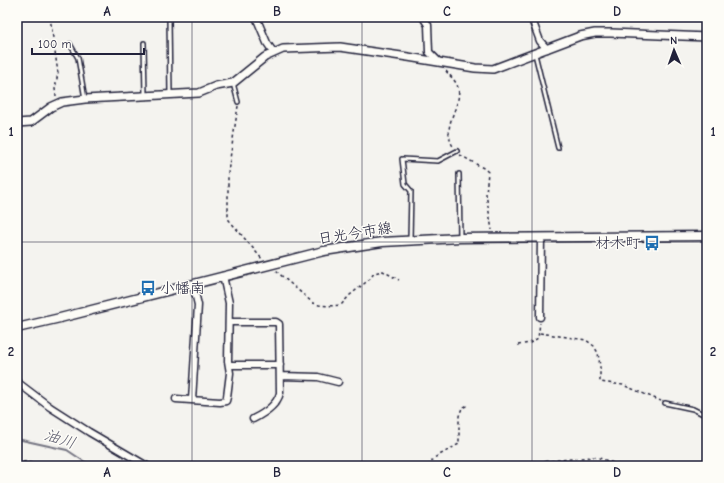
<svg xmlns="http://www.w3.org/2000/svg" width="724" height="483" font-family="'Comic Neue','Klee One',sans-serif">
  <rect width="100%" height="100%" fill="#f4f3ef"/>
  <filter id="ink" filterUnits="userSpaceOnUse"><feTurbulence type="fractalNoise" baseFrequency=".025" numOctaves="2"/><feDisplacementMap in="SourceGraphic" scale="8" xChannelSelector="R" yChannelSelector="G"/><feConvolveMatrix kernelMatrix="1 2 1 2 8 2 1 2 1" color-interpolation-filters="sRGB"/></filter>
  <g filter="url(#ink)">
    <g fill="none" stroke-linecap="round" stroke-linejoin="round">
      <path stroke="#757582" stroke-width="2" d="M17 439 67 450 85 462 95 466
        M540 466 589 461 606 466"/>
      <defs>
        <path id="service" d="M169 17 170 95
          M144 43 145 96
          M70 44 78 58 85 99
          M535 54 558 148
          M233 83 238 102
          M459 174 460 238
          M410 240 411 191 405 184 402 159 438 161 457 151
          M665 403 693 409 707 416"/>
        <path id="minor" d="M256 17 267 43 274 53
          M423 17 428 25 429 52 439 62
          M531 17 540 41 547 49
          M540 317 541 237
          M229 322H276L279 324 280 393C277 405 263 414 253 419
          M229 365H280
          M280 376 318 377 338 382
          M17 382 50 407 89 432 147 466
          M176 399 220 402 226 401 227 397 230 373 228 361 229 303 223 276
          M192 400 198 305 193 284"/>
        <path id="tertiary" d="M17 123 31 122 51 107 62 102 85 99 199 93 216 86 233 83 265 57 283 49 340 47 408 57 475 68 493 69 580 36 595 33H611L707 37"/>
        <path id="secondary" d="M17 328 60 318 324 251 382 242 460 238 707 236"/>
      </defs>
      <use href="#service" stroke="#22223b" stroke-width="6"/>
      <use href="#minor" stroke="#22223b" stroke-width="9"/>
      <use href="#tertiary" stroke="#22223b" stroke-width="10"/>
      <use href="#secondary" stroke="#22223b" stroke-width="11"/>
      <path stroke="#22223b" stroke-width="1.5" stroke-dasharray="3 3" stroke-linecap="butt" d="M50 17 58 73 55 89 56 96
        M446 71C450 76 457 82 458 88 463 106 439 126 454 148
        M238 106 228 172V216L229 220 262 259
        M460 155 485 169 488 172 486 194 492 230
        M276 271 313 303 319 305 328 306 341 305 350 295 370 279 374 273 383 271 399 280
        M540 333 586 340 594 346 598 353 600 366V382L623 385 661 401
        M518 345 530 343 538 338 540 323
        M17 460 36 464
        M427 466 431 463 434 458 459 444V416L462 408 468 405
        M497 466 592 457 599 458 622 466"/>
      <use href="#service" stroke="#fdfcf7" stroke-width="3"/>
      <use href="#minor" stroke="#fdfcf7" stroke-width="6"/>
      <use href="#tertiary" stroke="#fdfcf7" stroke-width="7"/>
      <use href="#secondary" stroke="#fdfcf7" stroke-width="8"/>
    </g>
  </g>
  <path fill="none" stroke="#22223b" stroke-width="1" stroke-opacity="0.55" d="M192 17V466M362 17V466M532 17V466M17 242H707"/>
  <defs>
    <symbol id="bus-bare" viewBox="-9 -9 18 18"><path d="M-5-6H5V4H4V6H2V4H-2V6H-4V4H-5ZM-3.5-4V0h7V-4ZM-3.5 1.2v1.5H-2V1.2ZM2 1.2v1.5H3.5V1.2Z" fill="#1f6fb2" stroke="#fdfcf7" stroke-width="2.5" paint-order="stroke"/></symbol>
  </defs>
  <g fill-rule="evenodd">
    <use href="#bus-bare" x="641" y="232" width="22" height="22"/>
    <use href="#bus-bare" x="137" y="277" width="22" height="22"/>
  </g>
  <g text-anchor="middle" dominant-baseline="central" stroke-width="3" stroke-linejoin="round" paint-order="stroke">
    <g font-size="15" fill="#22223b" stroke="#fdfcf7">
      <text transform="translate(355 233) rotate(-9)">日光今市線</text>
    </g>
    <g font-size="15" fill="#22223b" stroke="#fdfcf7" text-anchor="end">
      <text x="640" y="243">材木町</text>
      <text x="160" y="288" text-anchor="start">小幡南</text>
    </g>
    <g font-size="16" font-style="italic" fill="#59596b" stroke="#fdfcf7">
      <text transform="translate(60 439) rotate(18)">油川</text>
    </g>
  </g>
  <rect width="724" height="483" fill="none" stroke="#fdfcf7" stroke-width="44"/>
  <g transform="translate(674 50) rotate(358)" stroke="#fdfcf7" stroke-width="3" paint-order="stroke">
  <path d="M0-3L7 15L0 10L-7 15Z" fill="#22223b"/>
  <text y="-6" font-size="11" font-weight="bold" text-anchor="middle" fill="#22223b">N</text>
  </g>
  <path d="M32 48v6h112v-6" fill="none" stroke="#22223b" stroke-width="2"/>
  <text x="38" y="48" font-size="12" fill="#22223b" stroke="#fdfcf7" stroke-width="3" paint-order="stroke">100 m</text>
  <rect x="22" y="22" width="680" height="439" fill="none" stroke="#22223b" stroke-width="1.5"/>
  <g font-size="13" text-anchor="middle" font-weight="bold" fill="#22223b">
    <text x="107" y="16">A</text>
    <text x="277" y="16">B</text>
    <text x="447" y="16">C</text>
    <text x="617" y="16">D</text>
    <text x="11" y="136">1</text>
    <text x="713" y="136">1</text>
    <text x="11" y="356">2</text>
    <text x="713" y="356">2</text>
    <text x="107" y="477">A</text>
    <text x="277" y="477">B</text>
    <text x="447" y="477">C</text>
    <text x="617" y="477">D</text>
  </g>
</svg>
